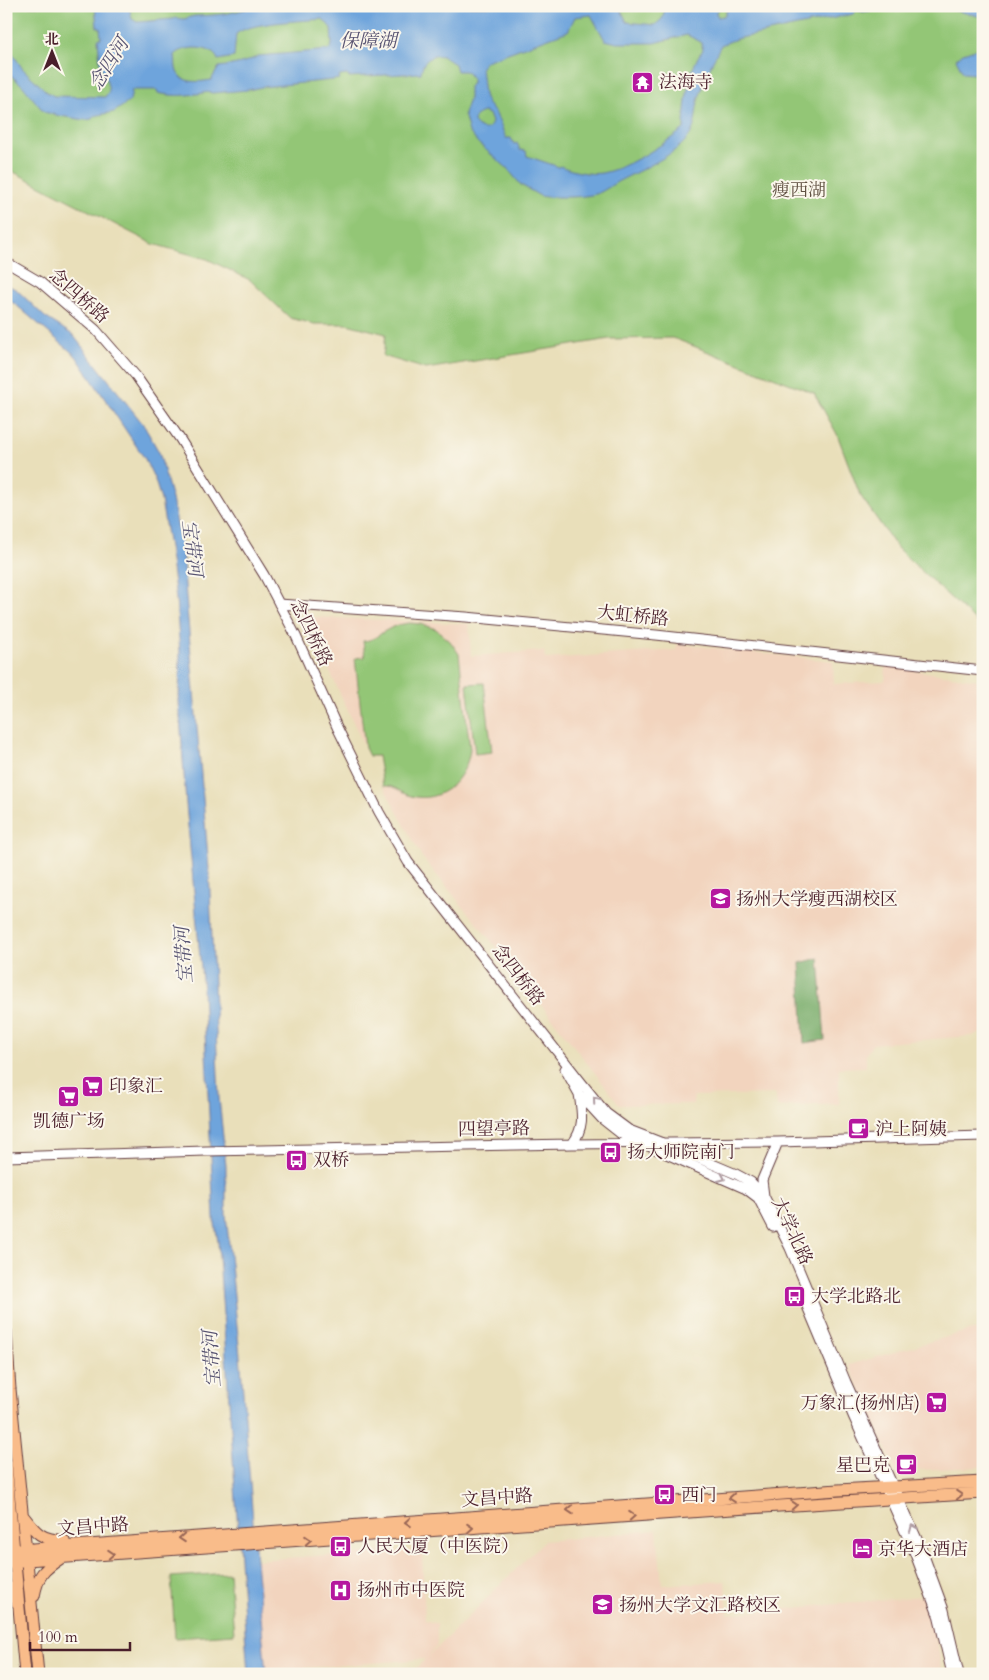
<svg xmlns="http://www.w3.org/2000/svg" width="989" height="1680" font-family="Cardo,'Noto Serif SC',serif">
  <rect width="100%" height="100%" fill="#fbf7ec"/>
  <filter id="ink" filterUnits="userSpaceOnUse"><feTurbulence type="fractalNoise" baseFrequency=".02" numOctaves="2"/><feDisplacementMap in="SourceGraphic" scale="10" xChannelSelector="R" yChannelSelector="G"/><feConvolveMatrix kernelMatrix="1 2 1 2 8 2 1 2 1" color-interpolation-filters="sRGB"/></filter>
  <filter id="wash" filterUnits="userSpaceOnUse"><feTurbulence type="fractalNoise" baseFrequency=".0096" numOctaves="4" result="noise"/><feDisplacementMap in="SourceGraphic" scale="20" xChannelSelector="R" yChannelSelector="G"/><feGaussianBlur stdDeviation="1.12" result="paint"/><feColorMatrix in="noise" values="0 0 0 0 0 0 0 0 0 0 0 0 0 0 0 0 0 1.4 0 .05"/><feComposite in="paint" operator="in"/></filter>
  <g filter="url(#wash)">
    <rect width="100%" height="100%" fill="#e9dfba"/>
    <path fill="#f2d4be" d="M314 617 469 624 471 656 544 651 545 659 676 650 677 644 833 661 834 684 885 681 886 666 977 680 983 751V1031L972 1036 873 1044 866 1054V1067L839 1068V1104L777 1107 776 1094 694 1096 693 1104 620 1105 492 942 422 857 383 786 378 756H369L367 752 307 622Z
      M971 1330H983V1467L896 1471 849 1365Z
      M657 1530 662 1585 725 1581 728 1614 923 1596 938 1646 942 1674H411L425 1659 266 1671 256 1560 422 1549 425 1620 437 1624V1646L429 1656 544 1541Z"/>
    <path fill="#93c676" stroke="#6e7250" d="M6 6H983V628L898 549 860 495 837 434 814 393 673 338 609 339 426 369 383 356 386 334 347 324H314L290 318 250 280 207 259 153 244 6 168Z
      M410 623 420 624 436 629 450 641 459 654 470 749C467 778 442 804 411 796 399 793 396 785 383 786L378 756H369L365 748 355 658 365 657 363 641C376 640 378 634 389 629 396 625 402 624 410 623Z
      M484 683 492 752 475 754 467 684Z
      M229 1573 234 1634 175 1638 171 1577Z"/>
    <path fill="#76ab67" stroke="#606549" d="M819 958 825 1040 804 1043 800 963Z"/>
    <path fill="#6ea4dc" stroke="#5c6284" fill-rule="evenodd" d="M95 6H129L132 19 137 22 173 19C178 17 180 19 184 19 188 18 192 16 196 16 217 15 233 14 254 6H619L627 22 655 25 662 19 666 6H721L716 13 718 17 724 16 729 6H900L863 12 857 10 853 14 736 39 721 45C712 61 704 81 699 98 695 110 697 124 690 135 677 155 640 170 619 181 611 185 605 191 596 194 580 198 562 197 546 197L540 196 521 185 507 168 478 143 469 132 464 114 469 99V87L472 83V79L468 73 465 71H457L455 64 442 56 434 55C426 60 422 64 421 73L349 77 347 75 339 76 340 79 333 80 262 87 248 90 212 93C206 91 202 94 196 94 183 96 170 96 158 93L157 90H132L130 101 114 112 94 116 92 119 85 120 60 116 44 112 22 85 6 71V43L22 68 47 92 54 96 105 97 109 91 107 82 100 63 98 39 101 38 100 28 97 27ZM591 15 605 40 617 43H654L687 35 701 42 703 50C689 65 684 108 684 129 662 145 628 168 602 173 589 175 572 171 560 166L559 167 527 156 526 151 520 150 517 143 514 144 511 138H506L496 114 487 103 484 95 481 67 486 61 568 31 575 17ZM323 19 331 28 332 45 329 50 258 56C246 63 233 65 219 67L211 80C200 82 183 84 177 72 175 67 176 61 175 55 184 45 213 45 218 60L234 57 236 34C250 22 303 21 323 19ZM484 112 489 114 492 122C489 133 479 130 474 122 475 116 478 113 484 112Z
      M937 6H983V21L978 16Z
      M975 49 980 54 978 61 979 70 974 74 963 73 956 59 963 53Z
      M6 284 17 290 45 317 73 335 143 424 159 452 172 499 182 549 209 869 219 1098 226 1166V1214L241 1366 256 1560 266 1674H248L218 1242 214 1218 203 991 186 804 179 702 180 653 176 599 170 553 161 500 155 480 145 459 76 356 15 304 6 299Z"/>
  </g>
  <g filter="url(#ink)">
    <g fill="none" stroke-linecap="round" stroke-linejoin="round">
      <defs>
        <path id="tertiary" d="M6 262 40 282 96 330 136 376 180 439 264 575 296 636 337 727 379 812 408 862 581 1082 606 1113 629 1130 665 1144 736 1174 751 1182 764 1196 790 1248 846 1382 922 1550 944 1610 959 1674
          M279 604 466 617 656 635 983 671
          M565 1069 579 1094 602 1119 621 1134 746 1189 758 1198 773 1227
          M572 1144C585 1127 582 1114 579 1094
          M6 1157 206 1151 572 1144 778 1142 983 1136
          M764 1196 762 1180 778 1142
          M804 1299 854 1418 915 1554 938 1615 952 1674"/>
        <path id="primary" d="M6 1331 10 1389 38 1674
          M6 1463 25 1674
          M23 1516C37 1534 41 1539 64 1541
          M6 1551 838 1490 983 1482
          M6 1563 27 1560 717 1510 983 1493
          M6 1585 17 1603
          M34 1596C38 1575 43 1570 61 1558"/>
      </defs>
      <use href="#tertiary" stroke="#623c40" stroke-width="11"/>
      <use href="#primary" stroke="#623c40" stroke-width="13"/>
      <use href="#tertiary" stroke="#fff" stroke-width="9"/>
      <use href="#primary" stroke="#f9bc8a" stroke-width="11"/>
    </g>
    <defs><path id="oneway-chevron" d="M-2-3.5L2.5 0L-2 3.5" fill="none" stroke-width="1.6" stroke-linecap="round" stroke-linejoin="round" transform="scale(1.25)"/></defs>
    <g stroke="#ae9aa0">
      <use href="#oneway-chevron" transform="translate(596 1100) rotate(-130)"/>
      <use href="#oneway-chevron" transform="translate(722 1178) rotate(24)"/>
      <use href="#oneway-chevron" transform="translate(913 1528) rotate(-114)"/>
    </g>
    <g stroke="#996656">
      <use href="#oneway-chevron" transform="translate(959 1495) rotate(-4)"/>
      <use href="#oneway-chevron" transform="translate(732 1498) rotate(175)"/>
      <use href="#oneway-chevron" transform="translate(794 1505) rotate(-4)"/>
      <use href="#oneway-chevron" transform="translate(570 1510) rotate(176)"/>
      <use href="#oneway-chevron" transform="translate(632 1516) rotate(-4)"/>
      <use href="#oneway-chevron" transform="translate(408 1522) rotate(176)"/>
      <use href="#oneway-chevron" transform="translate(470 1528) rotate(-4)"/>
      <use href="#oneway-chevron" transform="translate(182 1538) rotate(176)"/>
      <use href="#oneway-chevron" transform="translate(308 1540) rotate(-4)"/>
      <use href="#oneway-chevron" transform="translate(111 1554) rotate(-4)"/>
    </g>
  </g>
  <defs>
    <symbol id="temple-square" viewBox="-11 -11 22 22"><rect x="-9" y="-9" width="18" height="18" rx="4" fill="#b5179e" stroke="#fbf7ec"/><path d="M0-6L5-2H3V0L6.5 2.5H4V6H1.5V3h-3V6H-4V2.5H-6.5L-3 0V-2H-5Z" fill="#fff"/></symbol>
    <symbol id="university-square" viewBox="-11 -11 22 22"><rect x="-9" y="-9" width="18" height="18" rx="4" fill="#b5179e" stroke="#fbf7ec"/><path d="M0-5L7-2L0 1L-7-2ZM-4 1L0 2.5L4 1V4Q0 6-4 4Z" fill="#fff"/></symbol>
    <symbol id="supermarket-square" viewBox="-11 -11 22 22"><rect x="-9" y="-9" width="18" height="18" rx="4" fill="#b5179e" stroke="#fbf7ec"/><path d="M-6-5.5h2.5l.6 2H6L4.5 2H-2.5L-4.4-4H-6ZM-1.5 3.2a1.3 1.3 0 1 0 .1 0ZM3 3.2a1.3 1.3 0 1 0 .1 0Z" fill="#fff"/></symbol>
    <symbol id="cafe-square" viewBox="-11 -11 22 22"><rect x="-9" y="-9" width="18" height="18" rx="4" fill="#b5179e" stroke="#fbf7ec"/><path d="M-5.5-4.5H6V0H3Q3 3.5 0 3.5H-2.5Q-5.5 3.5-5.5 0ZM3-3.2v2h1.7v-2ZM-6 4.5H4V6H-6Z" fill="#fff"/></symbol>
    <symbol id="bus-square" viewBox="-11 -11 22 22"><rect x="-9" y="-9" width="18" height="18" rx="4" fill="#b5179e" stroke="#fbf7ec"/><path d="M-5-6H5V4H4V6H2V4H-2V6H-4V4H-5ZM-3.5-4V0h7V-4ZM-3.5 1.2v1.5H-2V1.2ZM2 1.2v1.5H3.5V1.2Z" fill="#fff"/></symbol>
    <symbol id="hotel-square" viewBox="-11 -11 22 22"><rect x="-9" y="-9" width="18" height="18" rx="4" fill="#b5179e" stroke="#fbf7ec"/><path d="M-6-4.5h1.5V1H6V5H4.5V3h-9V5H-6ZM-4 0a1.8 1.8 0 1 1 3.6 0ZM.5 0V-2.5h3Q6-2.5 6 0Z" fill="#fff"/></symbol>
    <symbol id="hospital-square" viewBox="-11 -11 22 22"><rect x="-9" y="-9" width="18" height="18" rx="4" fill="#b5179e" stroke="#fbf7ec"/><path d="M-5-5h3v3.5h4V-5h3V5h-3V1.5h-4V5h-3Z" fill="#fff"/></symbol>
  </defs>
  <g fill-rule="evenodd">
    <use href="#temple-square" x="630" y="70" width="25" height="25"/>
    <use href="#university-square" x="708" y="886" width="25" height="25"/>
    <use href="#supermarket-square" x="80" y="1074" width="25" height="25"/>
    <use href="#supermarket-square" x="56" y="1084" width="25" height="25"/>
    <use href="#cafe-square" x="846" y="1116" width="25" height="25"/>
    <use href="#bus-square" x="598" y="1140" width="25" height="25"/>
    <use href="#bus-square" x="284" y="1148" width="25" height="25"/>
    <use href="#bus-square" x="782" y="1284" width="25" height="25"/>
    <use href="#supermarket-square" x="924" y="1390" width="25" height="25"/>
    <use href="#cafe-square" x="894" y="1452" width="25" height="25"/>
    <use href="#bus-square" x="652" y="1482" width="25" height="25"/>
    <use href="#bus-square" x="328" y="1534" width="25" height="25"/>
    <use href="#hotel-square" x="850" y="1536" width="25" height="25"/>
    <use href="#hospital-square" x="328" y="1578" width="25" height="25"/>
    <use href="#university-square" x="590" y="1592" width="25" height="25"/>
  </g>
  <g text-anchor="middle" dominant-baseline="central" stroke-width="4" stroke-linejoin="round" paint-order="stroke">
    <g font-size="18" fill="#4a1f2b" stroke="#fbf7ec" text-anchor="start">
      <text x="659" y="82">法海寺</text>
      <text x="736" y="899">扬州大学瘦西湖校区</text>
      <text x="109" y="1086">印象汇</text>
      <text x="69" y="1121" text-anchor="middle">凯德广场</text>
      <text x="875" y="1129">沪上阿姨</text>
      <text x="627" y="1152">扬大师院南门</text>
      <text x="313" y="1160">双桥</text>
      <text x="811" y="1296">大学北路北</text>
      <text x="920" y="1403" text-anchor="end">万象汇(扬州店)</text>
      <text x="890" y="1465" text-anchor="end">星巴克</text>
      <text x="681" y="1495">西门</text>
      <text x="357" y="1546">人民大厦（中医院）</text>
      <text x="878" y="1549">京华大酒店</text>
      <text x="357" y="1590">扬州市中医院</text>
      <text x="619" y="1605">扬州大学文汇路校区</text>
    </g>
    <g font-size="18" fill="#605142" stroke="#fbf7ec">
      <text x="799" y="190">瘦西湖</text>
    </g>
    <g font-size="18" fill="#4a1f2b" stroke="#fbf7ec">
      <text transform="translate(79 296) rotate(41)">念四桥路</text>
      <text transform="translate(633 616) rotate(6)">大虹桥路</text>
      <text transform="translate(311 633) rotate(64)">念四桥路</text>
      <text transform="translate(518 975) rotate(52)">念四桥路</text>
      <text transform="translate(494 1129) rotate(-1)">四望亭路</text>
      <text transform="translate(792 1231) rotate(65)">大学北路</text>
      <text transform="translate(497 1498) rotate(-4)">文昌中路</text>
      <text transform="translate(93 1527) rotate(-4)">文昌中路</text>
    </g>
    <g font-size="19" font-style="italic" fill="#585472" stroke="#fbf7ec">
      <text x="368" y="41">保障湖</text>
      <text transform="translate(109 64) rotate(-58)">念四河</text>
      <text transform="translate(192 548) rotate(83)">宝带河</text>
      <text transform="translate(184 955) rotate(-94)">宝带河</text>
      <text transform="translate(212 1359) rotate(-94)">宝带河</text>
    </g>
  </g>
  <rect width="989" height="1680" fill="none" stroke="#fbf7ec" stroke-width="25"/>
  <g transform="translate(52 52)" stroke="#fbf7ec" stroke-width="4" paint-order="stroke">
  <path d="M0-4L9 19L0 12L-9 19Z" fill="#4a1f2b"/>
  <text y="-8" font-size="14" font-weight="bold" text-anchor="middle" fill="#4a1f2b">北</text>
  </g>
  <path d="M30 1642v8h100v-8" fill="none" stroke="#4a1f2b" stroke-width="2.5"/>
  <text x="38" y="1642" font-size="15" fill="#4a1f2b" stroke="#fbf7ec" stroke-width="4" paint-order="stroke">100 m</text>
</svg>
